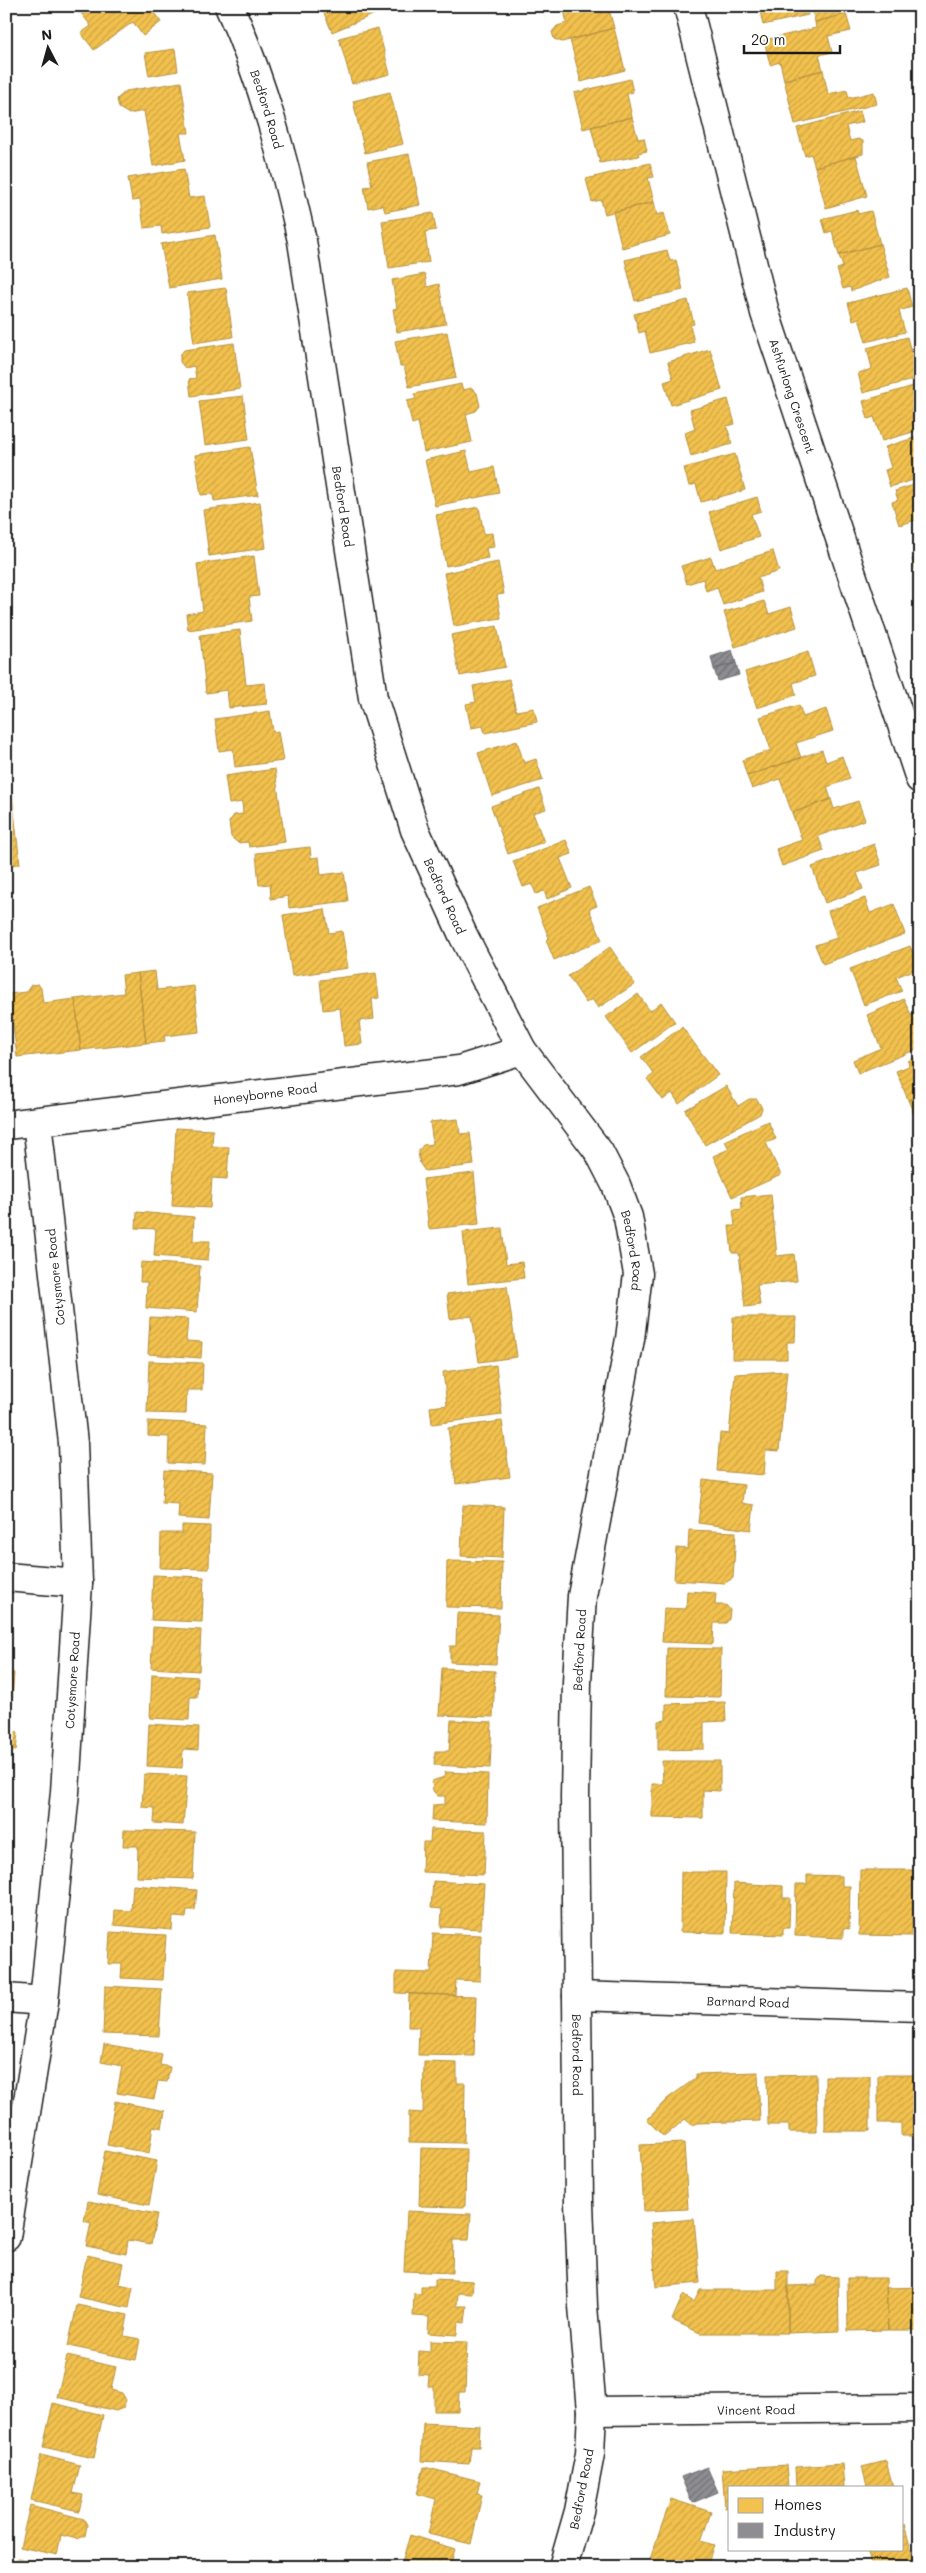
<svg xmlns="http://www.w3.org/2000/svg" width="926" height="2573" font-family="Mali,sans-serif">
  <defs>
    <pattern id="homes-hatch" width="6" height="6" patternUnits="userSpaceOnUse" patternTransform="scale(1.25)"><rect width="6" height="6" fill="#f2c14e"/><path d="M-1 1l2-2M0 6l6-6M5 7l2-2" fill="none" stroke="#cfa544"/></pattern>
    <pattern id="industry-hatch" width="6" height="6" patternUnits="userSpaceOnUse" patternTransform="scale(1.25)"><rect width="6" height="6" fill="#8d8d92"/><path d="M-1 1l2-2M0 6l6-6M5 7l2-2" fill="none" stroke="#727276"/></pattern>
  </defs>
  <rect width="100%" height="100%" fill="#fff"/>
  <filter id="ink" filterUnits="userSpaceOnUse"><feTurbulence type="fractalNoise" baseFrequency=".02" numOctaves="2"/><feDisplacementMap in="SourceGraphic" scale="10" xChannelSelector="R" yChannelSelector="G"/><feConvolveMatrix kernelMatrix="1 2 1 2 8 2 1 2 1" color-interpolation-filters="sRGB"/></filter>
  <g filter="url(#ink)">
    <path fill="url(#homes-hatch)" stroke="#b2903f" d="M81 6H149L161 22 143 36 133 22 94 50 81 33 91 26 78 9Z
      M321 6H386L387 9 332 32Z
      M563 6H608L614 28 562 42 554 39 552 32 557 26 567 23Z
      M759 6H845L846 14 815 22 812 10 807 11 808 15 763 25Z
      M846 14 851 31 828 36 832 52 819 55 823 70 784 80 780 62 770 65 764 40 816 28 815 22Z
      M378 28 390 74 352 84 339 38Z
      M614 28 625 70 581 82 570 40Z
      M175 49 178 71 149 76 145 53Z
      M823 70 828 94 847 90 849 98 874 92 877 104 795 124 784 80Z
      M630 79 633 92 627 94 632 117 583 129 574 93Z
      M181 82 189 133H180L185 160 153 166 144 111 129 114 119 108 117 99 126 91Z
      M390 92 403 144 365 153 353 101Z
      M860 111 863 122 846 126 850 141 858 139 863 141V154L815 167 811 154 805 156 797 128Z
      M632 117 638 139 644 138 647 151 638 153 639 156 600 163 591 127Z
      M409 154 420 205 385 212 383 205 368 208 364 187 372 186 367 162Z
      M856 156 867 196 826 208 815 167Z
      M650 163 654 177 648 178 654 202 605 214 601 200 592 202 586 179Z
      M184 169 189 198 205 196 210 227 162 234 161 226 144 228 140 200 132 201 128 178Z
      M654 202 657 215 664 213 670 235 622 248 613 212Z
      M857 210 858 214 871 211 880 244 839 255 832 231 826 233 822 219Z
      M433 213 436 230 425 232 429 262 389 268 382 221Z
      M215 235 222 279 169 288 161 244Z
      M880 244 890 277 851 291 850 287 843 289 837 269 843 267 839 255Z
      M667 250 670 261 676 260 683 290 635 301 625 260Z
      M425 274 427 287 439 284 446 324 397 332 393 309 397 308 392 280Z
      M226 288 233 337 194 343 187 293Z
      M907 288 912 307 899 311 905 332 866 342 859 318 853 320 848 303Z
      M688 300 694 324 690 325 694 342 650 353 645 331 639 333 634 314Z
      M447 332 456 378 409 387 404 366H400L395 341Z
      M907 337 911 352 920 349V378L863 393 858 373 872 369 867 348Z
      M234 343 240 389 191 396 189 379 196 378 194 366 185 368 180 362V355L184 350Z
      M710 349 722 390 671 405 664 382 673 379 668 362Z
      M461 384 463 390 472 388 477 393 480 406 476 411 466 414 472 442 424 452 418 422 412 424 407 401 416 399 414 394Z
      M920 384V430L882 441 874 417 868 419 863 401Z
      M243 396 249 439 205 445 199 401Z
      M728 399 735 424 727 426 732 444 691 456 685 433 695 429 690 410Z
      M920 436V478L890 487 885 470 891 468 885 447Z
      M250 447 258 495 214 501 213 494 201 495 195 455Z
      M466 451 471 472 494 467 499 493 435 506 425 460Z
      M735 454 745 490 701 502 696 484 689 486 684 468Z
      M920 483V519L899 525 892 502 898 500 895 491Z
      M757 497 761 511 751 514 759 537 721 549 709 512Z
      M260 502 266 548 209 556 203 510Z
      M479 507 484 534 492 533 494 547 486 548 488 558 446 566 436 515Z
      M773 551 779 571 758 578 762 592 723 605 717 587 706 591 703 579 687 584 681 566 711 557 715 569Z
      M254 556 259 596 249 597 252 621 188 630 186 614 203 611 197 564Z
      M920 556V581H919L912 559Z
      M498 562 504 594 497 595 501 618 454 626 444 573Z
      M764 601 769 614 791 607 797 627 735 647 724 612Z
      M497 626 505 667 460 676 451 635Z
      M240 630 246 685 265 683 267 704 229 708 227 690 206 693 200 635Z
      M808 652 815 676 793 683 796 695 757 708 745 672Z
      M509 679 516 711 534 708 537 722 485 733 483 726 471 728 466 704 476 702 473 686Z
      M799 705 803 717 826 709 833 731 796 743 801 758 747 776 742 760 771 750 760 717Z
      M270 711 273 732 278 731 283 761 235 767 233 749 219 751 215 719Z
      M6 741 11 776 6 777Z
      M517 741 524 763 536 759 543 780 492 796 478 753Z
      M822 750 826 762 842 756 850 779 827 787 831 799 792 813 780 779 752 789 747 776Z
      M275 769 285 842 249 847 248 842 238 843 231 837 229 822 234 815 243 814 242 802 229 804 225 776Z
      M6 786H11L20 864 6 865Z
      M539 789 546 809 533 813 544 842 508 854 491 806Z
      M831 799 834 809 858 801 865 820 818 836 824 851 782 866 776 849 802 840 792 813Z
      M566 840 572 854 560 858 572 888 547 899 544 891 536 894 532 884 523 887 513 861Z
      M874 844 881 865 857 873 863 889 825 903 812 867Z
      M310 847 311 858 319 857 321 875 344 872 348 901 289 908 288 896 271 899 270 884 259 885 256 853Z
      M589 887 597 906 589 909 602 940 554 960 546 940 549 938 537 908Z
      M865 898 870 913 894 904 905 934 823 964 815 945 837 938 828 911Z
      M325 909 329 933 342 931 348 968 292 976 283 915Z
      M910 946 919 968 896 977 902 991 864 1005 850 969Z
      M610 947 635 984 598 1008 592 999 586 1003 568 976Z
      M155 971 157 990 194 986 199 1032 164 1036 165 1041 146 1043 138 973Z
      M138 973 146 1043 81 1050 75 999 124 993 122 975Z
      M376 973 379 998 372 999 374 1019 359 1021 362 1044 344 1046 340 1008 323 1010 320 980Z
      M38 984 41 988 43 1003 75 999 81 1050 17 1057 9 994 26 992 31 985Z
      M638 994 650 1011 661 1002 675 1022 632 1053 606 1017Z
      M904 999 911 1015 920 1011V1048L858 1073 853 1060 881 1048 867 1015Z
      M682 1027 718 1075 679 1104 672 1093 663 1100 647 1079 654 1074 641 1057Z
      M920 1056V1095L908 1100 896 1071 909 1066 908 1061Z
      M726 1086 738 1106 749 1099H757L762 1108 760 1114 705 1145 685 1110Z
      M920 1095V1129L908 1100Z
      M458 1119 460 1134 470 1133 474 1165 425 1171 420 1164 418 1152 423 1145 433 1144 430 1122Z
      M768 1121 776 1139 766 1143 781 1175 732 1197 713 1156 729 1149 725 1141Z
      M176 1128 213 1130 212 1146 229 1147 227 1179 212 1178 210 1208 172 1206Z
      M474 1173 479 1224 429 1229 423 1179Z
      M771 1194 777 1256 794 1254 797 1281 757 1285 760 1305 745 1307 739 1253H732L729 1226H735L733 1210 742 1209 741 1197Z
      M137 1212 194 1217 193 1241H210L208 1260 154 1256 156 1229 136 1228Z
      M502 1228 506 1264 522 1262 524 1278 468 1284 463 1232Z
      M141 1262 200 1266 197 1312 146 1308 147 1282H140Z
      M507 1286 517 1357 479 1362 472 1316 450 1319 447 1294Z
      M150 1317 188 1319 186 1341 202 1342 201 1358 148 1354Z
      M733 1317H796L795 1342H787V1359H732Z
      M149 1361 203 1363 202 1390H187L186 1414 147 1413Z
      M496 1365 502 1415 432 1424 430 1407 447 1405 443 1372Z
      M787 1371 779 1451 766 1450 764 1475 717 1471 720 1433 729 1434 735 1374Z
      M148 1421 207 1424 205 1465 168 1463 169 1437 148 1436Z
      M502 1421 510 1477 456 1484 448 1428Z
      M164 1470 212 1473 209 1520 178 1518 179 1504 162 1503Z
      M703 1480 744 1485 742 1503 754 1505 751 1530 698 1523Z
      M463 1505 504 1507 502 1558 461 1556Z
      M182 1525 210 1526 209 1569 160 1568 161 1533H182Z
      M689 1530 736 1532 733 1578 725 1583 674 1580 676 1548 688 1549Z
      M447 1561 502 1562 501 1608 446 1607Z
      M153 1575 204 1577 202 1622 151 1620Z
      M687 1591 716 1593 715 1605H726L730 1610 729 1619 726 1623H714L713 1644 662 1642 664 1608 686 1609Z
      M457 1613 499 1615 496 1664 450 1662V1646H456Z
      M153 1627 201 1630 199 1671 151 1668Z
      M6 1645 10 1646 9 1664 6 1663Z
      M667 1648 721 1649 720 1697 666 1696Z
      M442 1668 495 1671 493 1717 439 1715Z
      M6 1672 14 1673 11 1710 6 1709Z
      M152 1674 198 1677 197 1697H190L189 1720 150 1718Z
      M725 1702 726 1721 704 1722V1749L658 1750V1721L666 1720V1704Z
      M451 1720 492 1722 490 1768 434 1765 435 1751H449Z
      M149 1724 199 1727 198 1750 183 1749 182 1768 147 1766Z
      M6 1731 18 1732 16 1751 9 1750 8 1763H6Z
      M662 1761H720V1791L703 1790V1818L652 1817V1784H663Z
      M445 1772 488 1774 487 1823 432 1821 433 1805 445 1804V1796H438L433 1791 432 1781 444 1777Z
      M144 1774 187 1776 183 1825 154 1823 155 1808 142 1807Z
      M431 1829 486 1831 484 1875 422 1872 423 1842H430Z
      M124 1830 195 1832 193 1879 137 1877 138 1846H123Z
      M860 1870H913L912 1936 859 1935Z
      M681 1872H726L725 1933 680 1932Z
      M807 1875 842 1876V1886H850L849 1929 843 1928V1938L795 1936 796 1884H807Z
      M433 1881 484 1884 481 1929 441 1927 442 1909 431 1908Z
      M734 1883 783 1886V1898H790L789 1928H783V1935L732 1933Z
      M133 1885 197 1890 195 1910H187L186 1918 173 1917 172 1930 114 1925 115 1910 131 1911Z
      M110 1932 166 1935 163 1980 121 1978 122 1964H108Z
      M433 1933 481 1935 480 1981 456 1980 455 1995 396 1993V1972L431 1973Z
      M105 1986 162 1989 159 2036 103 2034Z
      M409 1994 476 1996 474 2056 418 2055 419 2027H408Z
      M104 2044 162 2054 160 2065 170 2067 167 2082 158 2081 154 2099 117 2093 122 2066 101 2062Z
      M424 2062 457 2063V2083H465L464 2143 409 2142V2112L423 2113Z
      M758 2072 760 2121 697 2123 692 2125 685 2119 664 2137 647 2120 667 2099 696 2078V2074Z
      M816 2074 817 2132H789V2125H768L767 2075Z
      M878 2075H920V2136H901V2123H878Z
      M825 2076H870V2131H825Z
      M115 2101 165 2111 162 2128 153 2126 149 2153 107 2145Z
      M684 2143 688 2209 644 2211 640 2145Z
      M421 2148 466 2149 465 2207 419 2206Z
      M105 2151 157 2161 149 2205 97 2195Z
      M88 2201 157 2214 151 2244 128 2240 126 2254 86 2246 91 2223 84 2221Z
      M407 2211 471 2214 469 2240H453L452 2273 404 2271Z
      M694 2219 700 2283 656 2287 651 2223Z
      M87 2255 123 2263 119 2284 133 2287 129 2308 78 2297Z
      M777 2271H788V2333H700L672 2320 683 2295 694 2302 700 2290H777Z
      M821 2276 838 2277 839 2331 788 2333V2286L817 2285V2281Z
      M847 2278H886L888 2330 848 2331Z
      M435 2279 473 2281 472 2294 458 2293 457 2306H467L465 2323 458 2322 457 2335 428 2333 429 2317 413 2316 414 2293 421 2294V2286H435Z
      M920 2287V2330H888L886 2288Z
      M77 2305 128 2315 124 2336 140 2339 136 2360 68 2346Z
      M430 2341 467 2342 465 2392H459L458 2411H434V2387H428L429 2375 418 2374 419 2351 430 2352Z
      M67 2356 116 2367 111 2390 122 2393 126 2400 123 2408 116 2411 57 2397Z
      M53 2403 103 2415 94 2458 43 2447Z
      M423 2423 480 2426 479 2447H471L469 2464 421 2461Z
      M41 2455 80 2465 73 2493 83 2495 79 2511 31 2500Z
      M886 2461 893 2487H864L867 2486 862 2467Z
      M842 2464 844 2487H796L795 2467Z
      M786 2465 788 2487H730V2507L725 2508 722 2469Z
      M424 2467 480 2481 477 2494 482 2495 471 2544 428 2534 436 2499 417 2494Z
      M671 2499 711 2512 701 2541 714 2545 707 2567H673L650 2559Z
      M30 2505 84 2519 87 2525 85 2536 77 2539 61 2535 57 2555 20 2547Z
      M904 2523 914 2562 896 2567H872L867 2549H902Z
      M410 2535 455 2549 450 2567H385L387 2560 401 2565Z
      M18 2558 60 2567H16Z"/>
    <path fill="url(#industry-hatch)" stroke="#6b6b6f" d="M732 650 736 663 714 669 711 657Z
      M736 663 739 675 718 681 714 669Z
      M707 2467 718 2492 692 2503 681 2477Z"/>
    <g fill="none" stroke-linecap="round" stroke-linejoin="round">
      <defs>
        <g id="street">
          <path id="s1" d="M229 6C263 81 284 161 302 241L373 698 415 830 463 935 522 1050 599 1152 616 1185 628 1217 638 1274 630 1339 582 1596 577 1682 575 1797 579 2203 583 2306 592 2411 590 2454 579 2511 563 2567"/>
          <path id="s2" d="M688 6 765 313 920 779"/>
          <path id="s3" d="M6 1125 459 1070 522 1050"/>
          <path d="M6 1577 78 1583"/>
          <path id="s4" d="M577 1996 920 2007"/>
          <path d="M6 1998 44 2001"/>
          <path id="s5" d="M6 2237 44 2001 65 1792 78 1583 73 1443 37 1122"/>
          <path id="s6" d="M592 2411 920 2408"/>
        </g>
      </defs>
      <use href="#street" stroke="#1c1c1c" stroke-width="31"/>
      <use href="#street" stroke="#fff" stroke-width="28"/>
    </g>
  </g>
  <g text-anchor="middle" dominant-baseline="central" stroke-width="5" stroke-linejoin="round" paint-order="stroke">
    <g font-size="12" fill="#1c1c1c" stroke="#fff">
      <text stroke="none"><textPath href="#s1" startOffset="110">Bedford Road</textPath></text>
      <text stroke="none"><textPath href="#s2" startOffset="404">Ashfurlong Crescent</textPath></text>
      <text stroke="none"><textPath href="#s1" startOffset="515">Bedford Road</textPath></text>
      <text stroke="none"><textPath href="#s1" startOffset="920">Bedford Road</textPath></text>
      <text stroke="none"><textPath href="#s3" startOffset="261">Honeyborne Road</textPath></text>
      <text stroke="none"><textPath href="#s1" startOffset="1325">Bedford Road</textPath></text>
      <text transform="translate(55 1277) rotate(-96)">Cotysmore Road</text>
      <text transform="translate(579 1650) rotate(-87)">Bedford Road</text>
      <text stroke="none"><textPath href="#s5" startOffset="561">Cotysmore Road</textPath></text>
      <text stroke="none"><textPath href="#s4" startOffset="171">Barnard Road</textPath></text>
      <text stroke="none"><textPath href="#s1" startOffset="2135">Bedford Road</textPath></text>
      <text stroke="none"><textPath href="#s6" startOffset="164">Vincent Road</textPath></text>
      <text transform="translate(581 2489) rotate(-79)">Bedford Road</text>
    </g>
  </g>
  <rect width="926" height="2573" fill="none" stroke="#fff" stroke-width="25"/>
  <rect x="12" y="12" width="901" height="2548" fill="none" stroke="#1c1c1c" stroke-width="2" filter="url(#ink)"/>
  <rect x="728" y="2486" width="175" height="65" fill="#ffffff" stroke="#a4a4a4"/>
  <rect x="738" y="2498" width="25" height="15" fill="#f2c14e" stroke="#a4a4a4"/>
  <text x="774" y="2510" font-size="15" fill="#1c1c1c">Homes</text>
  <rect x="738" y="2523" width="25" height="15" fill="#8d8d92" stroke="#a4a4a4"/>
  <text x="774" y="2536" font-size="15" fill="#1c1c1c">Industry</text>
  <g transform="translate(48 48) rotate(354)" stroke="#ffffff" stroke-width="4" paint-order="stroke">
  <path d="M0-4L9 19L0 12L-9 19Z" fill="#1c1c1c"/>
  <text y="-8" font-size="14" font-weight="bold" text-anchor="middle" fill="#1c1c1c">N</text>
  </g>
  <path d="M744 45v8h96v-8" fill="none" stroke="#1c1c1c" stroke-width="2.5"/>
  <text x="751" y="45" font-size="15" fill="#1c1c1c" stroke="#ffffff" stroke-width="4" paint-order="stroke">20 m</text>
</svg>
